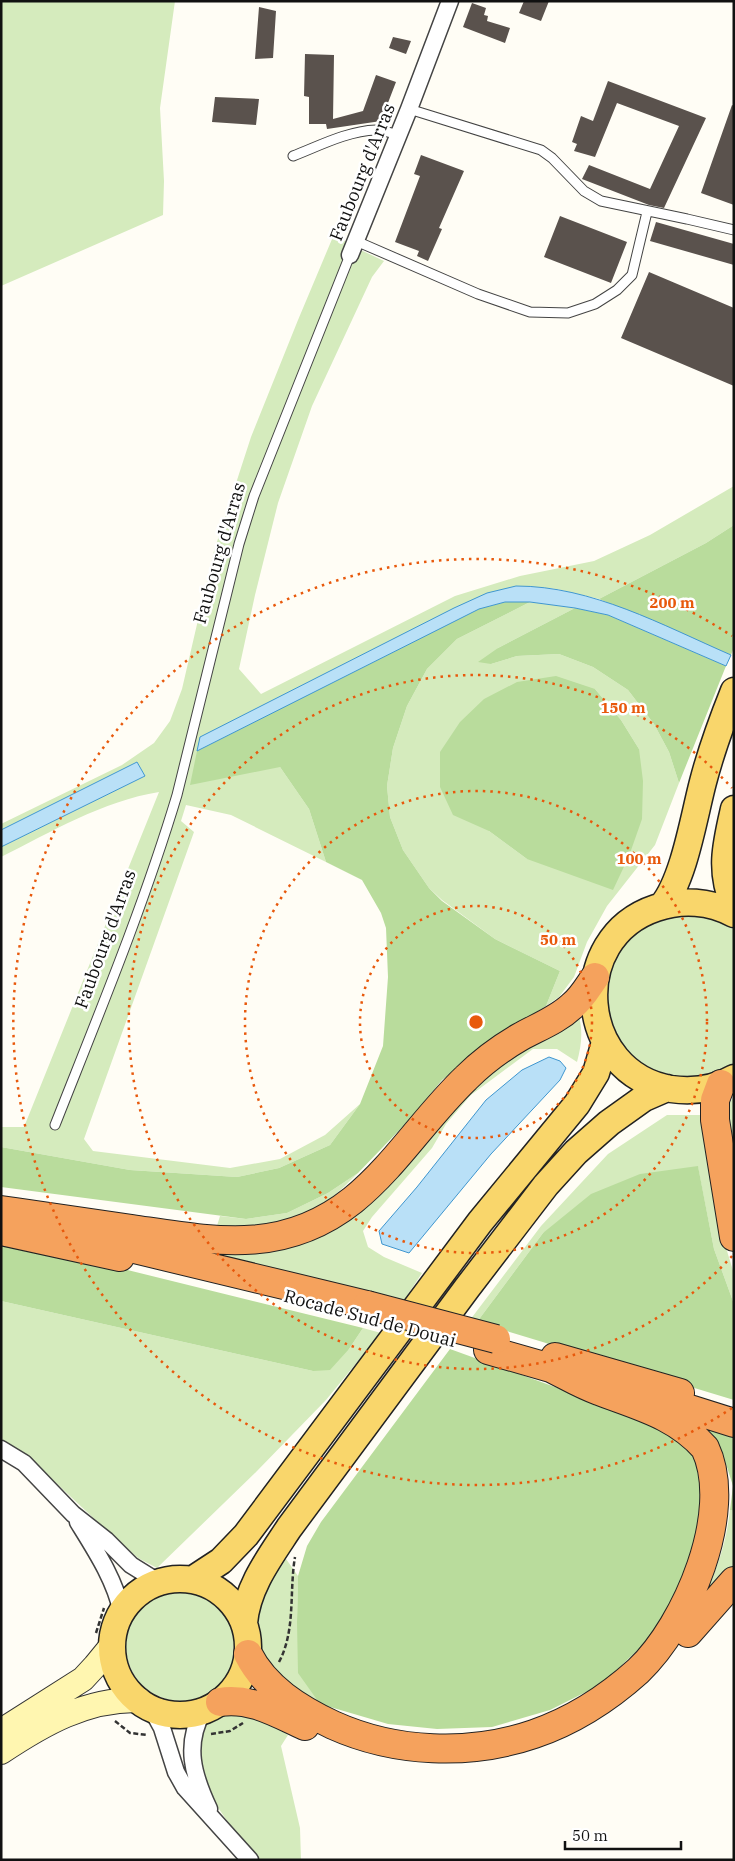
<svg xmlns="http://www.w3.org/2000/svg" width="735" height="1861" font-family="'IBM Plex Serif',serif">
  <rect width="100%" height="100%" fill="#fffdf5"/>
  <path fill="#d5ebbd" fill-rule="evenodd" d="M1 1H175L160 108 164 181 163 215 1 286Z
    M335 232 348 244 384 261 372 277 312 406 278 503 255 595 239 669 261 694 455 596 520 576 594 561 650 535 734 486V525L706 543 599 599 557 589 516 586 280 767 309 809 326 862 231 815 186 805 181 821 194 832 84 1139 93 1151 230 1168 280 1159 325 1135 360 1104 330 1145 279 1168 237 1177 130 1170 1 1147V1127H24L159 792C103 801 51 832 1 857V847L145 776 137 762 1 830V824L122 765 154 743 170 721 182 689 214 551 251 437 298 320Z
    M530 602 575 608 498 648 491 664 517 656 559 654 593 667 628 690 654 724 669 752 679 783 655 845 607 906 587 942 574 977 559 997 546 1006 560 971 495 939 442 900 429 888 403 850 390 817 387 786 393 748 407 706 427 669 457 639ZM595 689 621 720 639 749 527 859 489 831Z
    M693 915 715 920 734 929V1064C720 1073 707 1076 691 1077 653 1079 618 1053 608 1016 607 1012 608 1006 608 1001 607 995 606 988 607 982 614 953 634 928 663 919 673 916 683 916 693 915Z
    M578 1012C583 1030 582 1044 577 1062L557 1049H533L471 1095 446 1124 432 1148 372 1217 363 1231 368 1247 384 1257 422 1273 403 1302 165 1247 283 1246 465 1090Z
    M734 1097V1160C730 1141 719 1113 734 1097Z
    M667 1115H702L717 1218 734 1274V1304L714 1249 698 1167 543 1233 477 1322 470 1320 541 1226 608 1154Z
    M358 1173C349 1182 340 1191 330 1199 297 1225 256 1226 216 1229L220 1216 246 1219 287 1213 328 1193Z
    M1 1301 313 1371 349 1349 363 1328 381 1333 326 1400 257 1471 157 1568 138 1558 103 1527 23 1452 1 1442Z
    M730 1510 734 1511V1567L707 1598 705 1594C719 1564 726 1543 730 1510Z
    M284 1556 298 1576 297 1622 320 1704 290 1689 260 1658 256 1632 257 1609Z
    M126 1646a55 55 0 1 1 110 0a55 55 0 1 1-110 0Z
    M257 1713 288 1735 281 1746 300 1828 301 1860H260L230 1825 210 1796 200 1765 199 1740 207 1724 220 1715Z"/>
  <path fill="#b9dc9c" d="M734 525V647L731 655 599 599 706 543Z
    M505 602H530L457 639 427 669 407 706 393 748 387 786 390 817 403 850 429 888 442 901 495 939 560 971 546 1006 498 1037 442 1080 409 1120 358 1173 328 1193 287 1213 246 1219 1 1187V1147L130 1170 237 1177 279 1168 330 1145 360 1104 383 1046 388 977 386 928 381 913 362 880 326 862 309 809 280 767 190 785 197 751 479 609Z
    M575 608 608 615 726 666 679 783 669 752 654 724 628 690 593 667 559 654 517 656 491 664 478 662 498 648Z
    M556 676 595 689 621 720 639 749 643 781 642 819 629 856 613 890 527 859 489 831 453 815 440 787V752L460 722 484 699 517 682Z
    M698 1166 714 1249 734 1304V1400L477 1322 543 1233 591 1194 640 1174Z
    M1 1240 26 1245 363 1328 349 1349 330 1370 313 1371 1 1301Z
    M450 1349 649 1421 675 1436 695 1455 710 1498 688 1585 649 1639 602 1684 550 1710 492 1727 437 1729 388 1724 320 1704 298 1673 297 1622 298 1576 307 1546 321 1522Z
    M697 1418 734 1430V1511L730 1510 733 1486 726 1464Z"/>
  <path fill="#b9e0f7" stroke="#3f96cf" d="M516 586C592 586 662 625 731 655L726 666 608 615 575 608 530 602H505L479 609 197 751 200 737 454 608 487 593Z
    M137 762 145 776 1 847V830Z
    M549 1057 560 1061 566 1068 560 1080 491 1154 409 1253 382 1244 379 1231 417 1187 486 1100 522 1070Z"/>
  <path fill="#5a524d" d="M524 1H549L541 21 519 13Z
    M472 3 486 8 484 15 488 16 487 21 510 28 505 43 463 27Z
    M259 7 276 11 273 58 255 59Z
    M393 37 411 41 406 54 389 48Z
    M305 54 334 55 333 119 363 111 376 75 396 82 381 121 327 129 326 124H309V97L304 96Z
    M608 81 706 118 664 208 649 205 582 179 589 165 650 189 679 126 617 103 595 157 574 151 577 144 572 142 581 116 593 121Z
    M215 97 259 99 256 125 212 122Z
    M732 105 734 106V205L701 193Z
    M421 155 464 171 439 228 442 229 428 261 417 256 419 251 395 242 420 176 414 174Z
    M560 216 627 242 611 283 544 257Z
    M656 222 734 244V265L650 241Z
    M649 272 734 308V386L621 338Z"/>
  <g fill="none" stroke-linecap="round" stroke-linejoin="round">
    <defs>
      <path id="lane" d="M409 109 541 150 552 158 584 191 601 201 687 219 734 230
        M293 156C319 146 347 131 376 130 383 130 391 133 399 135
        M356 241 478 294 530 312 568 313 595 304 617 290 632 275 647 212
        M55 1125C98 1016 143 908 177 795L239 544 254 496 350 255"/>
      <path id="street" d="M350 255 409 109 450 1
        M1 1449 24 1463 73 1514 106 1540 131 1565 160 1583
        M78 1522C96 1551 115 1580 122 1613
        M151 1708 162 1728 176 1772 185 1788 250 1860
        M203 1711C184 1745 193 1775 209 1809"/>
      <path id="secondary" d="M1 1731 83 1679 95 1666 113 1644
        M1 1752C43 1724 86 1699 139 1700"/>
      <path id="primary" d="M734 809C726 844 719 871 734 905
        M662 906C684 880 694 816 703 782 711 751 722 721 734 691
        M734 914C710 901 682 899 656 908 566 938 577 1073 671 1089 693 1092 715 1089 734 1078
        M112 1647a68 68 0 1 1 136 0a68 68 0 1 1-136 0Z
        M192 1580 221 1561 246 1535 480 1222 577 1104 596 1073 605 1042
        M244 1623C247 1587 270 1557 289 1528L467 1288 546 1185 576 1152 609 1123 644 1098 667 1088"/>
      <path id="highway" d="M721 1084 715 1100V1120L734 1237
        M1 1210C45 1216 89 1223 132 1229 214 1241 283 1256 353 1200 396 1165 426 1116 466 1078 482 1062 501 1048 520 1037 538 1027 557 1020 572 1006 582 998 588 987 595 977
        M1 1231 120 1257
        M101 1241 367 1305
        M488 1350 568 1373
        M555 1357 680 1393
        M655 1398 734 1423
        M688 1633 734 1581
        M248 1654C265 1688 299 1709 333 1725 395 1753 470 1756 534 1734 572 1721 608 1698 638 1671 687 1625 735 1511 705 1448 676 1415 638 1406 599 1391 582 1385 567 1376 551 1368
        M220 1702C251 1697 278 1714 305 1726"/>
    </defs>
    <use href="#lane" stroke="#444" stroke-width="11"/>
    <use href="#street" stroke="#444" stroke-width="19"/>
    <use href="#secondary" stroke="#333" stroke-width="26"/>
    <use href="#primary" stroke="#222" stroke-width="29"/>
    <use href="#highway" stroke="#222" stroke-width="30"/>
    <path stroke="#333" stroke-width="2.5" stroke-dasharray="5 2.5" stroke-linecap="butt" d="M96 1633 104 1608
      M279 1662C296 1630 289 1592 295 1557
      M115 1721 130 1733 148 1735
      M211 1734 230 1731 243 1723"/>
    <use href="#lane" stroke="#fff" stroke-width="9"/>
    <use href="#street" stroke="#fff" stroke-width="16"/>
    <use href="#secondary" stroke="#fff6b0" stroke-width="24"/>
    <use href="#primary" stroke="#f9d66b" stroke-width="26"/>
    <use href="#highway" stroke="#f5a25d" stroke-width="28"/>
    <defs>
      <path id="highway-bridge" d="M367 1305 496 1339"/>
    </defs>
    <use href="#highway-bridge" stroke="#222" stroke-width="30" stroke-linecap="butt"/>
    <use href="#highway-bridge" stroke="#f5a25d" stroke-width="28"/>
  </g>
  <g fill="none" stroke="#e8590c" stroke-width="2.5" stroke-dasharray="2.5 5">
    <circle cx="476" cy="1022" r="116"/>
    <circle cx="476" cy="1022" r="231"/>
    <path d="M732 1256A347 347 0 1 1 732 788"/>
    <path d="M732 1408A463 463 0 1 1 732 636"/>
  </g>
  <g text-anchor="middle" dominant-baseline="central" stroke-width="5" stroke-linejoin="round" paint-order="stroke">
    <g font-size="18" fill="#111" stroke="#fff">
      <text transform="translate(362 172) rotate(-68)">Faubourg d'Arras</text>
      <text transform="translate(219 553) rotate(-74)">Faubourg d'Arras</text>
      <text transform="translate(105 939) rotate(-70)">Faubourg d'Arras</text>
      <text transform="translate(370 1318) rotate(15)">Rocade Sud de Douai</text>
    </g>
  </g>
  <circle cx="476" cy="1022" r="8" fill="#e8590c" stroke="#fff" stroke-width="2.5"/>
  <g font-size="15" text-anchor="middle" font-weight="bold" fill="#e8590c" stroke="#fff" stroke-width="5" stroke-linejoin="round" paint-order="stroke">
    <text x="672" y="608">200 m</text>
    <text x="623" y="713">150 m</text>
    <text x="639" y="864">100 m</text>
    <text x="558" y="945">50 m</text>
  </g>
  <rect width="735" height="1861" fill="none" stroke="#111111" stroke-width="5"/>
  <path d="M565 1841v8h116v-8" fill="none" stroke="#111111" stroke-width="2.5"/>
  <text x="572" y="1841" font-size="15" fill="#111111" stroke="#ffffff" stroke-width="4" paint-order="stroke">50 m</text>
</svg>
